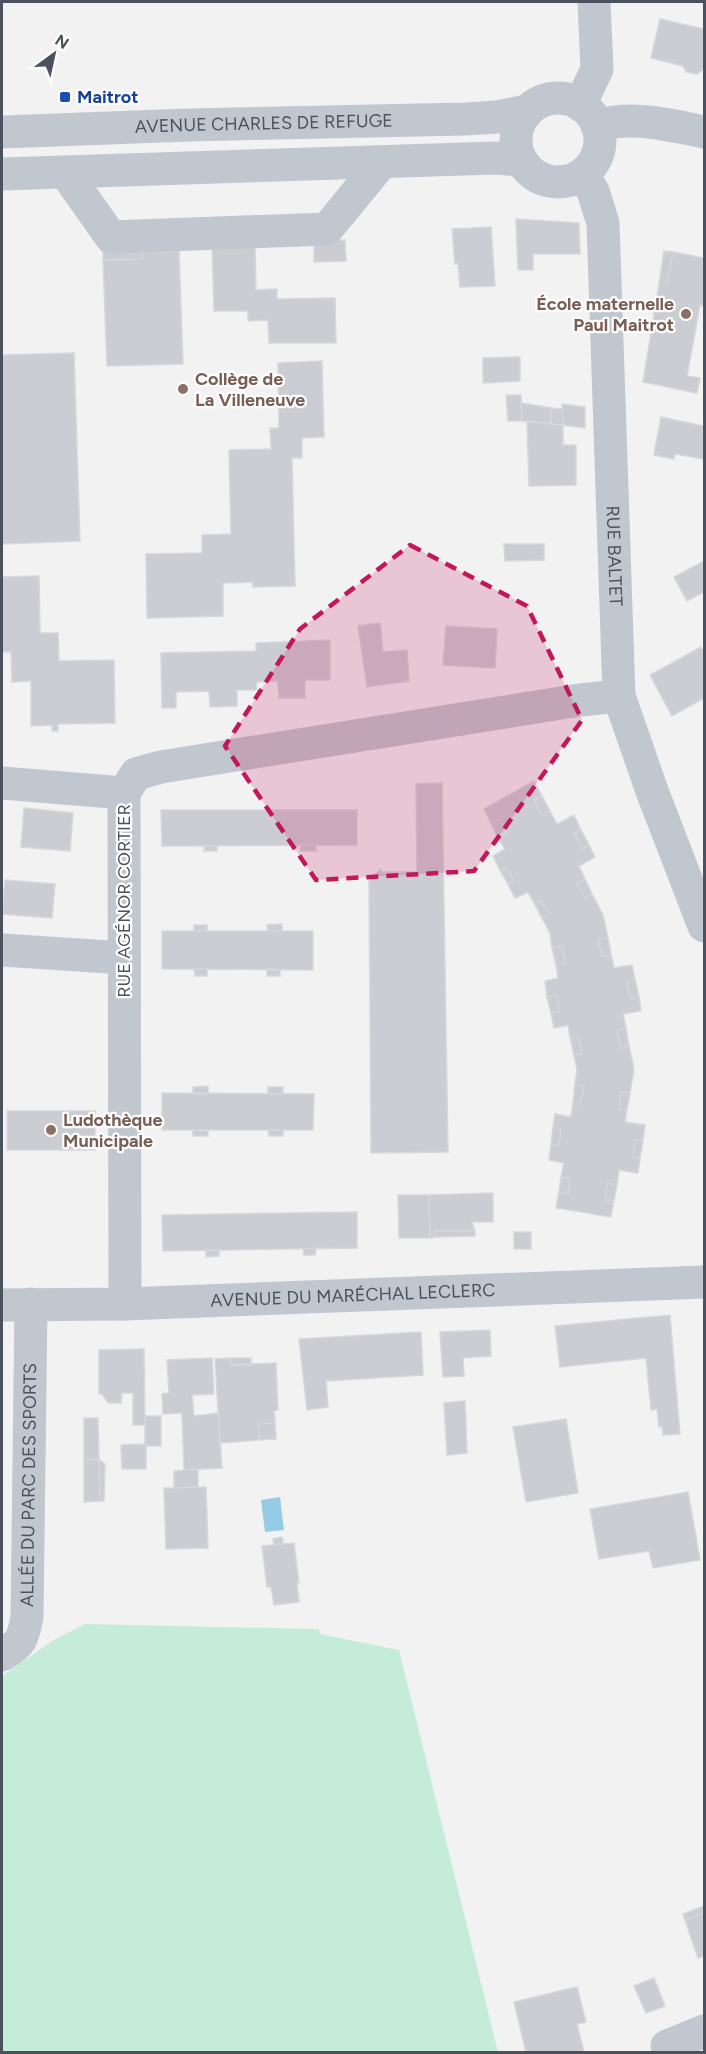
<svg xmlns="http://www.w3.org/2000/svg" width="706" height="2054" font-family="Figtree,sans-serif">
  <rect width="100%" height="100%" fill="#f3f2f2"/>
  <path fill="#c5ecd9" d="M85 1624 319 1629 320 1634 399 1650 498 2052H2V1676L52 1641Z"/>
  <path fill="#96cbe5" d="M280 1497 284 1530 265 1532 261 1500Z"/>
  <path fill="#cccdd3" stroke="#d6d7dc" stroke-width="1.5" d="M660 19 704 29V71L702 70 697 74 686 72 683 66 651 58Z
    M516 219 579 223 580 254H533V270H518Z
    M491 227 495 286 460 287 458 263 455 264 452 229Z
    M345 240 346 261 314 262V241Z
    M212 244H255L256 290 277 289V299L335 298 336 343H269L268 320 248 321V311H214Z
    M142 251V259L103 260V252Z
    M142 251H179L183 364 107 366 103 260 142 259Z
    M664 251 673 252 667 285 659 284Z
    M673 252 704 258V306L700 305 687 376 700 378 697 393 643 382 659 284 667 285Z
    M74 353 80 541 2 544V355Z
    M520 357V381L483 383V358Z
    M322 361 324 437 302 438V458H292L295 586 253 587V582L223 583V616L147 618 146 554 202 553V535L231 534 229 450 271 449 270 428H279L278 363Z
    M506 395H521L522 421H508Z
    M521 403 551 408V424L522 421Z
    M562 404 585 407V428L563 425Z
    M551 408 562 409 563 425 551 424Z
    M661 417 704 426V459L675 454 674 459 654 455Z
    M527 421 563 425V445H576V485L529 486Z
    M504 544H544V560L505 561Z
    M704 561V592L687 601 674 577Z
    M39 576 40 633H58L59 661 114 660 115 723 58 724V731H52V725L31 726V681L12 682 11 652H2V577Z
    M380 623 383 652 407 650 409 681 367 687 358 626Z
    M446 626 497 629 495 668 443 665Z
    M330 640V680H305V698H279L278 681 257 682 256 690H237V706L210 707 209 691 176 692V708H162L161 653 256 651V643Z
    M701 647 704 654V698L672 716 650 675Z
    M534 781 542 796 534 800 542 815 550 811 557 824 574 815 581 830 574 834 582 849 589 845 595 857 579 866 585 879 577 883 585 898 592 894 603 915 608 938 598 940 602 956 611 954 614 968 632 965 635 980 627 982 631 999 639 997 641 1011 623 1014 626 1028 617 1030 621 1048 629 1046 634 1069 630 1093 621 1092 619 1109 627 1110 625 1122 645 1125 643 1141 635 1140 633 1157 640 1158 638 1173 619 1170 617 1185 607 1183 605 1200H614L611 1217 556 1208 559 1192 568 1194 570 1178 561 1177 564 1163 549 1160 551 1144 559 1146 561 1129 553 1127 555 1114 571 1117 573 1103 580 1104 584 1086 575 1084 577 1070 574 1055 582 1054 578 1036 570 1037 568 1025 554 1028 551 1013 559 1012 557 995 547 997 545 981 558 978 556 965 565 964 562 946 552 948 550 933 542 918 550 914 540 900 534 903 528 892 515 898 508 884 514 881 506 867 500 870 493 856 505 849 498 838 507 833 499 819 491 823 484 809Z
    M442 783 448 1152 371 1153 369 880 381 869V872H417L416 784Z
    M542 796 550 811 542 815 534 800Z
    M24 808 73 813 70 851 21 847Z
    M161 810H357V845L162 846Z
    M499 819 507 833 498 838 491 823Z
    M581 830 589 845 582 849 574 834Z
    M301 845H316V851H300Z
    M205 846H217V851H204Z
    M506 867 514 881 508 884 500 870Z
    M585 879 592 894 585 898 577 883Z
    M5 880 55 884 52 918 2 914Z
    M540 900 550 914 542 918 534 903Z
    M282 924V931H268L267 925Z
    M194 925H207V931H194Z
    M162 931H313V970L162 969Z
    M608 938 611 954 602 956 598 940Z
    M562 946 565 964 556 965 552 948Z
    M194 969H207V976H195Z
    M267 969 280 970V976H267Z
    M635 980 639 997 631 999 627 982Z
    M557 995 559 1012 551 1013 547 997Z
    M626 1028 629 1046 621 1048 617 1030Z
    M578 1036 582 1054 574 1055 570 1037Z
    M575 1084 584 1086 580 1104 573 1103Z
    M208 1086V1094H193V1087Z
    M268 1087H283V1094H268Z
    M621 1092 630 1093 627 1110 619 1109Z
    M162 1093 314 1094 313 1130H162Z
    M7 1111H95V1150H7Z
    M553 1127 561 1129 559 1146 551 1144Z
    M193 1130 208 1131V1136H193Z
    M268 1130H283V1136H269Z
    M635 1140 643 1141 640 1158 633 1157Z
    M561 1177 570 1178 568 1194 559 1192Z
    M607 1183 617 1185 614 1200H605Z
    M493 1193V1222H472L475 1231H435V1237L430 1238 429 1195Z
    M398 1195H429L430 1238H399Z
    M357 1212V1248L163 1251 162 1215Z
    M435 1231H475V1236L435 1237Z
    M514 1232H531V1249H514Z
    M316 1248 315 1255H304L303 1249Z
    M206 1250H219V1256L206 1257Z
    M670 1315 680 1434 663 1435 662 1426 659 1427 657 1409 651 1410 646 1358 560 1367 555 1326Z
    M490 1330 491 1356 463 1358 464 1376 443 1377 440 1332Z
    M421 1332 423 1375 326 1381 328 1407 307 1410 299 1339Z
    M144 1349 145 1425H133V1393H122L121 1403H108L102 1394H99V1350Z
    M212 1358 214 1394 192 1395 194 1416 218 1413 222 1468 184 1470 182 1413 163 1414 162 1394 169 1393 167 1360Z
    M230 1358H251V1365H230Z
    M230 1358V1365L276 1363 278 1410 274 1411 275 1423 258 1424 259 1440 220 1443 215 1359Z
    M465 1401 467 1453 447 1455 444 1403Z
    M145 1416H161V1446H145Z
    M84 1418H98L99 1459 84 1460Z
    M566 1419 578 1493 526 1502 513 1427Z
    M275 1423 276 1439 259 1440 258 1424Z
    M146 1444V1469H122L121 1445Z
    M99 1459 100 1501 84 1502V1460Z
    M99 1459 105 1464 104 1501H100Z
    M198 1469V1487L174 1488V1471Z
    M206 1487 208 1548 166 1549 164 1488Z
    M688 1492 700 1560 653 1568 649 1551 599 1559 590 1509Z
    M282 1537 283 1544 274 1545 273 1539Z
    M294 1543 299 1583H297L299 1602 274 1605 271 1587H267L262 1546Z
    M704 1906V1913L685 1920 683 1914Z
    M704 1913V1956L698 1958 685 1920Z
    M654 1978 665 2006 646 2013 634 1986Z
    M577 1987 586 2022 577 2024 584 2052H526L514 2002Z"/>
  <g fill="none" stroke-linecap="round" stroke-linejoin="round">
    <g stroke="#c1c7ce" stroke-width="33">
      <circle cx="558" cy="140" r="42"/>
      <path d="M580 105 597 69 594 2"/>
      <path d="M597 126C632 115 670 125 704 132"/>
      <path id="s1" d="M2 132 189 125 466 119 497 117 527 111"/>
      <path d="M65 172 111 237 327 229 382 162"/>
      <path d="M2 174 495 158 521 160"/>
      <path id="s2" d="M582 175 593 191 603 223 619 696 652 791 704 926"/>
      <path d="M2 783 124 793"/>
      <path d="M2 950 124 958"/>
      <path d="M125 1304 124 793 136 774 161 767 580 700 619 696"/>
      <path id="s3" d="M2 1305 125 1304 704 1282"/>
      <path id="s4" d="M2 1655C21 1644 23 1639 27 1617L31 1304"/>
      <path d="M667 2046 704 2031"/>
    </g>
  </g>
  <path fill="#c2185b" fill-opacity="0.2" stroke="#c2185b" stroke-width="4.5" stroke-dasharray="12 8" stroke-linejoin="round" d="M410 545 527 606 582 720 474 871 316 880 225 746 300 629Z"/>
  <rect fill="#1a4fb4" stroke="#fff" stroke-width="2" x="59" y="91" width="12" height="12" rx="3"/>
  <g fill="#8d6e63" stroke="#fff" stroke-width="2">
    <circle cx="686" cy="314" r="6"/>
    <circle cx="183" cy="389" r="6"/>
    <circle cx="51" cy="1130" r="6"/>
  </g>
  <g text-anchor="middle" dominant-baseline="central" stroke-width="4.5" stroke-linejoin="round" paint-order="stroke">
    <g font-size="18" font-weight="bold" fill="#164399" stroke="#fff" text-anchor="start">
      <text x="77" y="97">Maitrot</text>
    </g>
    <g font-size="18" fill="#4b525d" stroke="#fff">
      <text stroke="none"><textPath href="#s1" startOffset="262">AVENUE CHARLES DE REFUGE</textPath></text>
      <text stroke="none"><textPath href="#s2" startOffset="386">RUE BALTET</textPath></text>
      <text transform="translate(124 901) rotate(-90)">RUE AGÉNOR CORTIER</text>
      <text stroke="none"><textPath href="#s3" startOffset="351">AVENUE DU MARÉCHAL LECLERC</textPath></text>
      <text stroke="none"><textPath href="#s4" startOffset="180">ALLÉE DU PARC DES SPORTS</textPath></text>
    </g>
    <g font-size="18" font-weight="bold" fill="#785e54" stroke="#fff" text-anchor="start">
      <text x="674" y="304" text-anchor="end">École maternelle<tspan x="674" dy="21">Paul Maitrot</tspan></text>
      <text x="195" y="379">Collège de<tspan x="195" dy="21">La Villeneuve</tspan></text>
      <text x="63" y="1120">Ludothèque<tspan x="63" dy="21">Municipale</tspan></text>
    </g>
  </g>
  <rect width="706" height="2054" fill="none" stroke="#4b525d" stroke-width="6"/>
  <g transform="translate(54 54) rotate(33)" stroke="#ffffff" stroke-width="4.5" paint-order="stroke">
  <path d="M0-4.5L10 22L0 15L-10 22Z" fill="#4b525d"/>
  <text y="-9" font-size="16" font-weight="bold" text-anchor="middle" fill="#4b525d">N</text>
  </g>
</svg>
